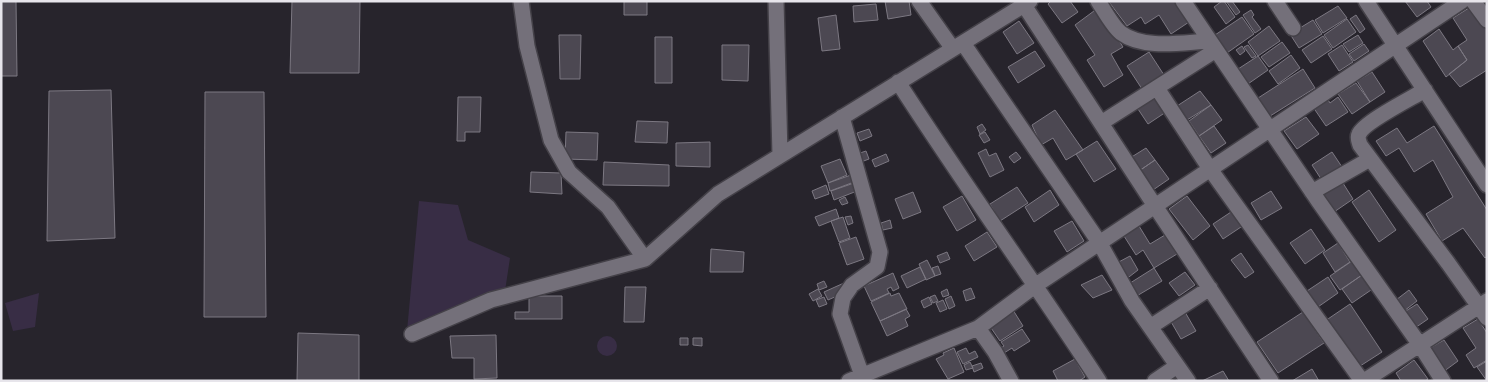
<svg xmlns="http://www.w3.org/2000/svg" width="1488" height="382" font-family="Commissioner,sans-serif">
  <rect width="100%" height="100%" fill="#27242c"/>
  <path fill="#382d45" d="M419 201 458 205 468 240 510 258 505 291 407 331Z
    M39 293 35 327 13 331 5 303Z
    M597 346a10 10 0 1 1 20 0a10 10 0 1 1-20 0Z"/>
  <path fill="#4c4852" stroke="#7c7882" d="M1 1H16L17 76H1Z
    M292 1H360L359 73H290Z
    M624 1H647V15H624Z
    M885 1H909L911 15 888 19Z
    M1051 1H1070L1078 12 1062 23 1048 4Z
    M1110 1H1174L1189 22 1171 34 1159 15 1145 24 1141 17 1127 26 1109 2Z
    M1222 1H1224L1235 17 1226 24 1214 7Z
    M1226 1H1232L1240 12 1236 15Z
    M1405 1H1427L1431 7 1417 17Z
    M876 4 878 20 854 22 853 6Z
    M1338 6 1347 18 1323 33 1315 20Z
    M1472 6 1487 30V70L1460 87 1449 74 1467 60 1458 46 1467 40 1453 18Z
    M1098 8 1123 47 1111 54 1123 75 1104 87 1087 60 1095 55 1075 25Z
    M1251 10 1254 15 1252 17 1261 29 1255 33 1243 15Z
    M836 15 840 49 822 51 818 18Z
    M1356 15 1365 29 1360 33 1350 19Z
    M1242 17 1254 34 1224 55 1212 37Z
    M1347 19 1356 32 1333 48 1324 35Z
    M1313 20 1322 34 1299 48 1290 34Z
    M1019 21 1034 43 1017 54 1003 32Z
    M1269 26 1280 41 1258 56 1248 42Z
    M1439 29 1453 50 1458 46 1467 60 1446 77 1423 41Z
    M559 35H581L580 79H560Z
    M1358 35 1363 43 1349 52 1343 44Z
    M1323 36 1332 49 1311 63 1302 50Z
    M655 37H672V83H655Z
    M1282 42 1290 53 1269 67 1261 57Z
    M1364 44 1369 51 1354 61 1349 54Z
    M722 45H749L748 81 722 80Z
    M1248 45 1256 56 1252 58 1244 47Z
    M1342 45 1353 62 1339 71 1328 54Z
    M1242 46 1245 51 1240 55 1236 50Z
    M1035 51 1045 66 1018 83 1008 67Z
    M1149 52 1164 75 1142 89 1127 66Z
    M1291 55 1300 68 1278 84 1269 71Z
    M1258 56 1268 70 1245 86 1235 71Z
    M1303 69 1315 88 1267 118 1255 100Z
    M1372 72 1385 92 1370 102 1357 81Z
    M1356 83 1370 102 1352 114 1338 94Z
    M111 90 115 238 47 241 49 91Z
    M1200 91 1211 105 1187 120 1177 106Z
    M205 92H264L266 317H204Z
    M1159 95 1169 110 1148 124 1138 109Z
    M458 97H481L480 132H465V141H457Z
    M1338 97 1348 112 1326 126 1313 107 1327 98 1330 103Z
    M1211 105 1222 120 1199 136 1189 121Z
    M1055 110 1083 150 1066 160 1053 138 1041 145 1032 125Z
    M1306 117 1319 134 1297 149 1284 131Z
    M637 121 668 122 667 143 635 142Z
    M982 124 986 130 980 134 977 127Z
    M1214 126 1226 143 1211 153 1199 136Z
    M1434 126 1487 210V256L1485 258 1463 228 1442 241 1426 214 1453 197 1433 160 1414 172 1399 148 1386 156 1376 141 1397 128 1407 143Z
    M869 129 872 136 860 141 857 133Z
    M566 132 598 133 597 160 565 159Z
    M985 132 990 140 984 143 979 135Z
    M1097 141 1116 169 1094 182 1076 154Z
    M710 142V167L676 166V143Z
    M1146 148 1155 160 1139 171 1130 158Z
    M986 149 989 156 996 153 1004 170 990 177 978 153Z
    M866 151 869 159 861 162 857 154Z
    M1016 152 1021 158 1014 163 1009 157Z
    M1332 152 1344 170 1323 182 1312 165Z
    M886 154 889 161 875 167 872 160Z
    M840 159 847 175 828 183 821 166Z
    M1155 160 1169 179 1153 190 1139 171Z
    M604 162 669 165V186L603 185Z
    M531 172 561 173 562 194 530 192Z
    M851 175 854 182 830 191 828 183Z
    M1341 180 1353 199 1334 212 1322 192Z
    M854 183 857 191 834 200 831 191Z
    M826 185 829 194 815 199 812 191Z
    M1017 187 1028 203 1000 221 990 204Z
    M1050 190 1059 205 1034 222 1025 207Z
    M1369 190 1396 230 1379 242 1352 202Z
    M1271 191 1282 208 1261 220 1251 203Z
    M913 192 921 212 903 219 895 199Z
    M962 196 976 220 957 231 943 207Z
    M1187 196 1210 226 1193 240 1169 209Z
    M845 197 848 203 842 205 839 200Z
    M836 209 839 218 819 226 815 217Z
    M1234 210 1244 225 1223 239 1213 224Z
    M851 216 853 223 848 225 845 217Z
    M843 217 850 238 839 242 831 221Z
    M890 220 892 228 883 230 881 223Z
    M1072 221 1084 241 1067 252 1054 231Z
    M1139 226 1150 244 1165 235 1177 254 1154 268 1143 250 1136 255 1124 236Z
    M1311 229 1325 250 1305 264 1290 243Z
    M987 232 997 247 974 261 965 246Z
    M856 237 864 259 847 265 839 243Z
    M1338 243 1350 262 1335 272 1323 253Z
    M711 249 744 252 743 272H710Z
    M947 252 950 259 940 263 937 256Z
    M1241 253 1254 272 1245 278 1231 260Z
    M1130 256 1138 270 1125 280 1115 264Z
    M927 260 935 276 926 280 919 264Z
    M1352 261 1362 275 1340 290 1330 276Z
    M938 266 941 274 935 276 932 268Z
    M920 267 926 279 907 288 901 276Z
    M1154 268 1162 281 1135 297 1127 285Z
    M1185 272 1195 285 1179 296 1169 283Z
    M893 273 899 288 893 291 891 287 887 289 889 293 871 301 864 286Z
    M1102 275 1112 290 1093 298 1081 285Z
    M1362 275 1374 288 1352 303 1342 289Z
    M1328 277 1338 293 1315 309 1304 293Z
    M824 281 827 287 819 290 817 284Z
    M844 283 848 291 828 300 824 292Z
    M625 287H646L644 322H624Z
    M971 288 975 298 966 301 963 291Z
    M818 289 822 296 813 301 809 294Z
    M947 289 949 295 943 297 941 292Z
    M1409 290 1417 301 1404 311 1396 300Z
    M890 293 891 296 899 293 907 309 880 321 871 302Z
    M935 295 938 301 933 303 930 297Z
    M529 296H562V319H515V312H529Z
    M951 296 955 306 949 309 945 299Z
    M824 297 827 304 819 307 816 300Z
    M929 297 932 304 924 308 921 301Z
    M943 300 947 309 940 312 936 303Z
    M1350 304 1382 352 1357 368 1325 321Z
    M1417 304 1428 319 1412 330 1401 314Z
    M906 309 910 316 905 319 908 326 887 336 880 321Z
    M1013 310 1023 326 1000 341 989 325Z
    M1185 312 1196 331 1181 339 1170 320Z
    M1303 312 1324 343 1278 373 1257 342Z
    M1478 319 1487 333V360L1474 368 1466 355 1476 348 1463 328Z
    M1022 329 1030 341 1014 351 1012 348 1004 353 1001 348 1004 346 1001 342Z
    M298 333 359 335V381H297Z
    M496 335 497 378 474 379V358H452L450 336Z
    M680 338H688V345H680Z
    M693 338H702V346L693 345Z
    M1444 340 1458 361 1443 372 1428 349Z
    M954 348 964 372 948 379 936 359 944 355 943 353Z
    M966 348 969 354 975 351 978 357 963 364 957 352Z
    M1075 359 1085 377 1079 381H1058L1053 371Z
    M1414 360 1428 379 1425 381H1401L1396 373Z
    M1487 361V381L1477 367Z
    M970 362 973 368 966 370 964 365Z
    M981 363 983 368 974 372 972 366Z
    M1312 369 1319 381H1292Z
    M1223 371 1229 381H1202Z"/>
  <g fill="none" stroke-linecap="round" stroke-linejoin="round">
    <defs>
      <path id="minor" d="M521 1 527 46 551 140 569 172 608 207 645 259 718 194 1024 5 1021 1
        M776 1 780 155
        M919 1 953 49
        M1098 1C1104 10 1113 27 1121 33 1144 50 1184 42 1210 41
        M1183 1 1319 202 1420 345 1443 381
        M1275 1 1293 28
        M1366 1 1487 185
        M1473 1 1487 20
        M963 43 1099 242 1132 301 1188 381
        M898 82C963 183 1033 280 1099 381
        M1157 88 1210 169 1362 381
        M1425 90C1412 98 1364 122 1359 134 1357 138 1359 141 1360 145L1448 263 1487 318
        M842 117 880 252 877 267 852 285 843 298 840 314 864 381
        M1101 123 1216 50
        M1312 192 1370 159
        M1150 327 1210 288
        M978 328 995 352 1011 381
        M412 334 491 300 645 259
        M849 381 978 328 1036 285 1155 206 1024 5 1030 1
        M1155 381 1177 366
        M1271 381 1155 206 1462 1
        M1364 381 1487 301"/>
    </defs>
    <use href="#minor" stroke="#444148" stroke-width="18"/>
    <use href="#minor" stroke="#74707a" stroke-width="15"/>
  </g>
  <rect width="1488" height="382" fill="none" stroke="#e7e5eb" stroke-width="5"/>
</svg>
